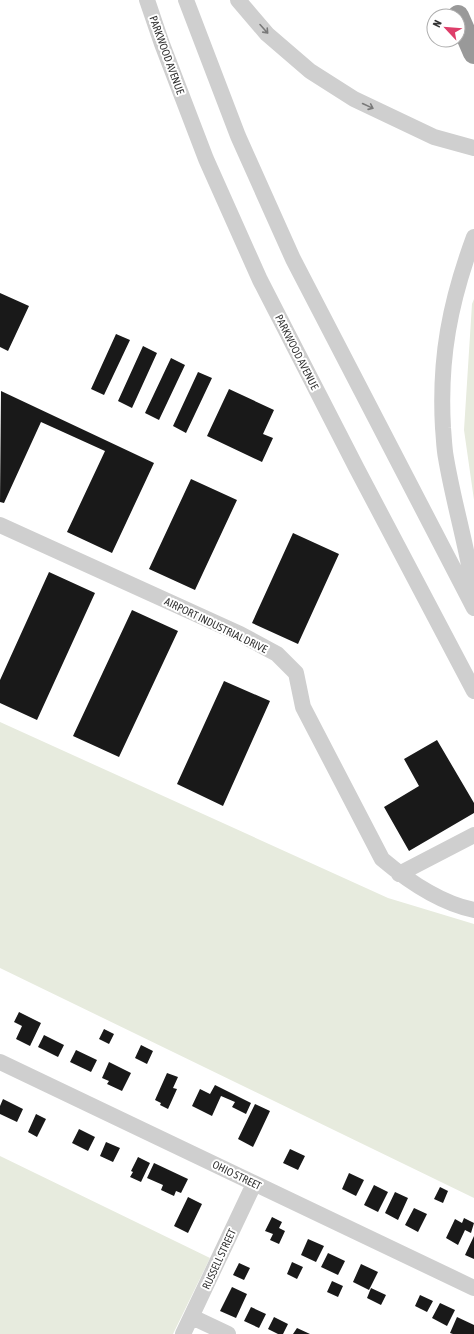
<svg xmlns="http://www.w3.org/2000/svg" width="474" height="1334" font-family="'Asap Condensed',sans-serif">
  <rect width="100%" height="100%" fill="#fff"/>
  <path fill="#e7ebde" d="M474 299V500L464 430 472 304Z
    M0 722 388 898 474 924V1198L0 968Z
    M0 1156 210 1258 173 1334H0Z"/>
  <path fill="#191919" d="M0 293 29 306 8 351 0 347Z
    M116 334 130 340 104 395 91 389Z
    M143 346 157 353 132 408 118 401Z
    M171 358 185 365 159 420 145 413Z
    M198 372 212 378 186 433 173 426Z
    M229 389 274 410 263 434 273 438 262 462 207 436Z
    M1 391 154 463 112 553 67 532 105 451 41 422 4 503 0 502Z
    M191 479 237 500 195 590 149 569Z
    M293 533 339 554 298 644 252 623Z
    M49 572 95 593 37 720 0 703V680Z
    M132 610 178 631 119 757 73 736Z
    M224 681 270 701 223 806 177 784Z
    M437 740 474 803V813L409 851 384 807 419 786 404 759Z
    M19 1012 41 1023 30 1046 16 1039 22 1026 14 1022Z
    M104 1029 114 1034 109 1044 99 1039Z
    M44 1035 64 1045 58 1057 38 1047Z
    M141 1045 153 1051 147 1064 135 1058Z
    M76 1050 97 1060 91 1072 70 1062Z
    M109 1062 131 1073 122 1091 107 1084 109 1081 102 1078Z
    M167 1073 178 1077 173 1088 177 1089 168 1109 160 1105 161 1103 155 1100Z
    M215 1085 251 1103 246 1114 232 1107 235 1102 221 1096 212 1116 192 1106 200 1089 210 1094Z
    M3 1099 23 1109 17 1122 0 1114V1106Z
    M255 1104 270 1111 253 1147 238 1139Z
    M36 1114 46 1119 37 1137 28 1132Z
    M79 1129 95 1137 88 1151 72 1143Z
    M106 1142 120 1148 113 1162 100 1156Z
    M290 1149 305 1156 298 1170 283 1163Z
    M138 1157 150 1163 141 1182 130 1177 133 1172 131 1171Z
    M154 1163 188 1179 181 1193 176 1191 174 1196 161 1190 163 1185 147 1178Z
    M349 1173 364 1180 356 1196 342 1189Z
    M374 1185 388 1192 378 1212 364 1205Z
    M440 1187 448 1191 443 1203 434 1199Z
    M395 1192 408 1198 398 1220 385 1213Z
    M188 1197 202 1204 188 1233 174 1226Z
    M414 1208 427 1214 418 1232 405 1225Z
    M272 1217 282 1222 279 1228 285 1231 279 1244 270 1240 273 1234 265 1231Z
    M464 1218 474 1223 471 1233 465 1230 458 1245 446 1238 455 1219 462 1223Z
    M474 1236V1259L465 1255Z
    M308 1239 324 1246 316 1262 301 1255Z
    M328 1253 345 1261 338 1275 321 1267Z
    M292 1262 303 1267 297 1279 287 1274Z
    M239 1263 250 1268 244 1280 233 1275Z
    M361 1264 378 1272 369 1290 353 1282Z
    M332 1281 343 1286 338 1297 327 1292Z
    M232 1287 247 1294 236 1318 220 1311Z
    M371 1288 386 1295 381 1305 367 1298Z
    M420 1295 433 1301 427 1312 415 1306Z
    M440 1303 455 1310 447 1326 432 1318Z
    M251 1307 266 1314 259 1328 244 1321Z
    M274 1317 288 1324 283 1334H278L268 1329Z
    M457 1317 474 1325V1334H453L450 1333Z
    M297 1328 310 1334H293Z"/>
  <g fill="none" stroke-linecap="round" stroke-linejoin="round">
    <path stroke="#cfcfcf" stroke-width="16" d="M147 0 162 44 206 159 260 280 357 469 474 691
      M186 0 238 136 293 259 474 608
      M238 0 267 34 310 71 354 99 434 137 474 148
      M0 525 240 634 277 654 296 673 303 707 382 859C408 881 440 903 474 910
      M474 598C472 587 471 576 469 565 462 529 452 494 446 458 444 448 444 438 443 428 439 358 450 302 474 237
      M399 874 474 835
      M0 1062 474 1288
      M192 1317 228 1334
      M183 1334 254 1184"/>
    <path stroke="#999" stroke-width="22" d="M458 16 474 53"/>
  </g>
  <defs><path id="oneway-shaft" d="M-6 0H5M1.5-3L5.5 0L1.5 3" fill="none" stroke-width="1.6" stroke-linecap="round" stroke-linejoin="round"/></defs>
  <g stroke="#797979">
    <use href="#oneway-shaft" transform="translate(264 29) rotate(48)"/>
    <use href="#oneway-shaft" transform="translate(368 106) rotate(25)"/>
  </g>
  <g text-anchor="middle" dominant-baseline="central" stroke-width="4" stroke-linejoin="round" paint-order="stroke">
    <g font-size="11" fill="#323232" stroke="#fff">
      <text transform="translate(167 55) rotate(70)">PARKWOOD AVENUE</text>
      <text transform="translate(297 352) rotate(63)">PARKWOOD AVENUE</text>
      <text transform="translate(216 625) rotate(26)">AIRPORT INDUSTRIAL DRIVE</text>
      <text transform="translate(237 1175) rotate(26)">OHIO STREET</text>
      <text transform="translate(219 1259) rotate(-65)">RUSSELL STREET</text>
    </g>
  </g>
  <g transform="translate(446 28) rotate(296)"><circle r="19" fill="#ffffff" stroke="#adadad"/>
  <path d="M0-3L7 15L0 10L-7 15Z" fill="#de3e6a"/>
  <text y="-6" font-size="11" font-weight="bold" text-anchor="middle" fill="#323232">N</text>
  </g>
</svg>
